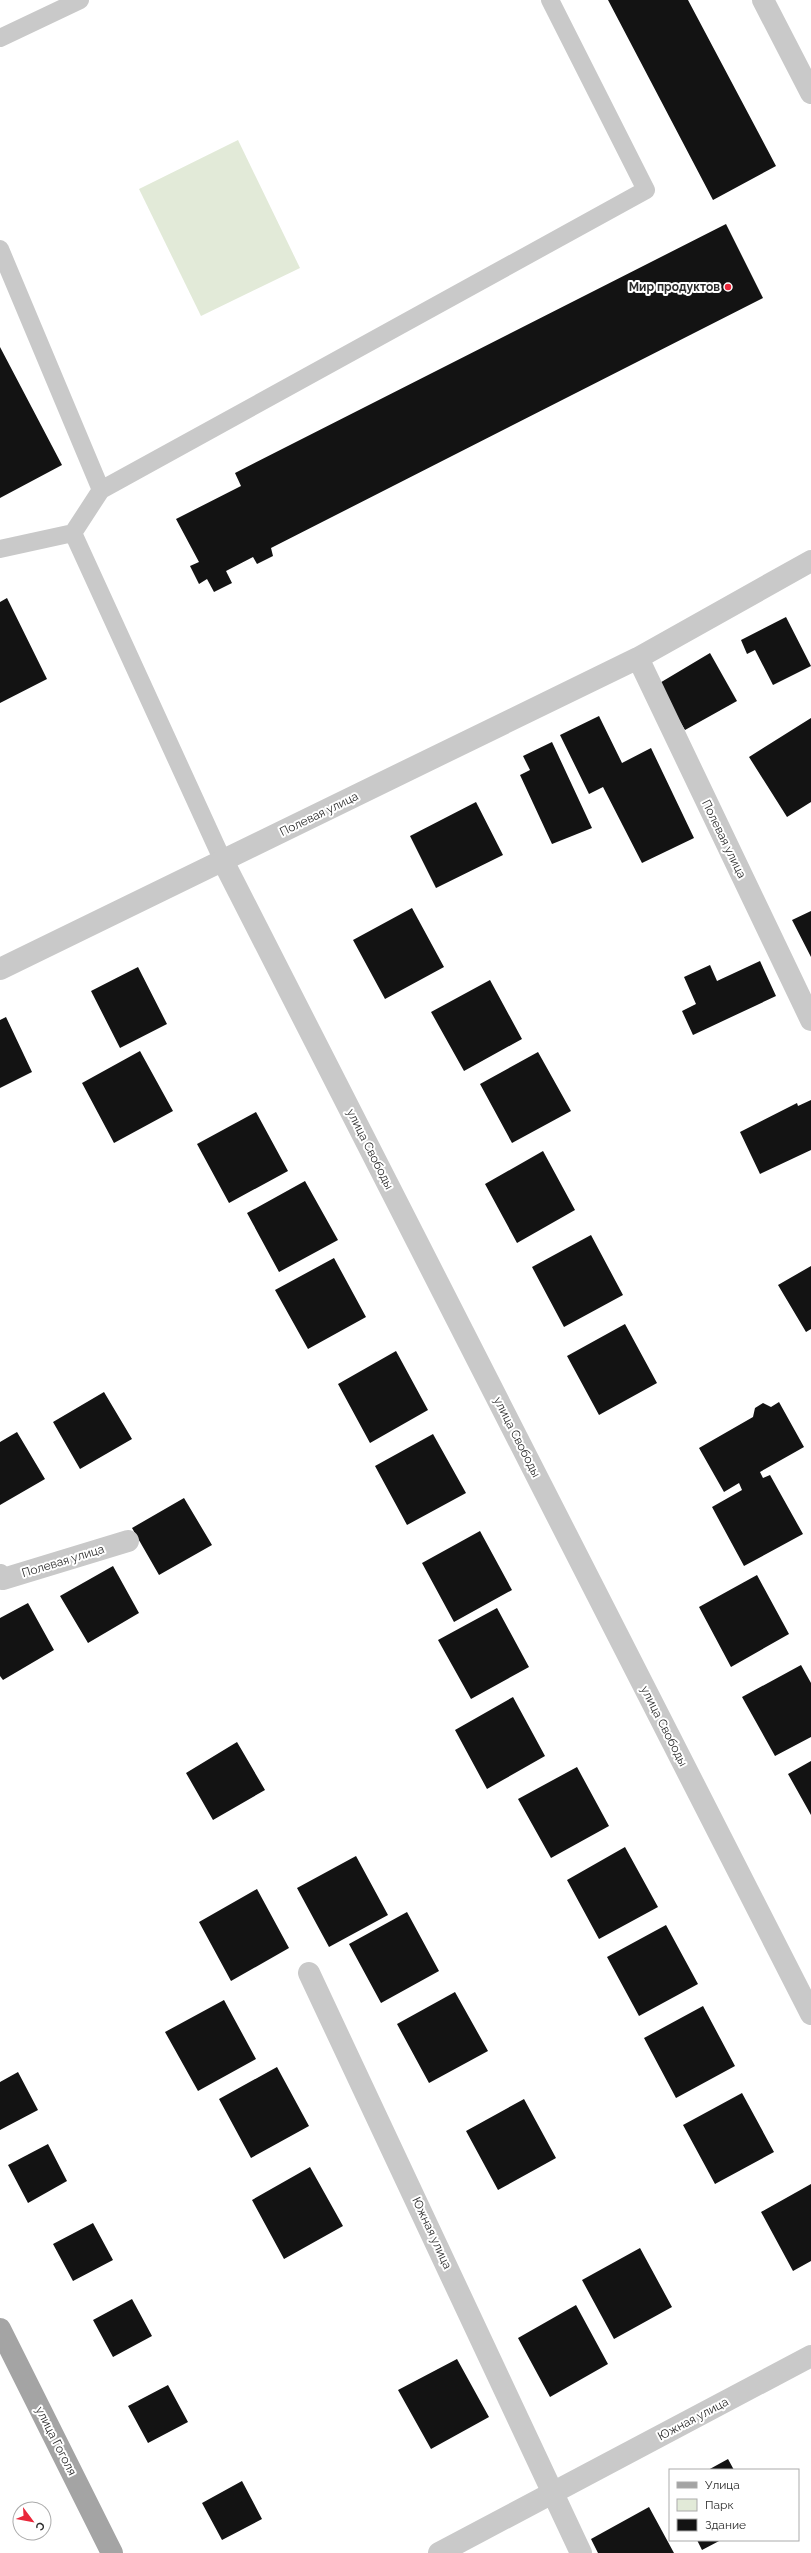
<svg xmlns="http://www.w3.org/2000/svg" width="811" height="2553" font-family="Raleway,sans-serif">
  <rect width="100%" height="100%" fill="#fff"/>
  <path fill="#e2ead8" d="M238 140 300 268 201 316 139 189Z"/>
  <path fill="#131313" d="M608 0H688L776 166 713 200Z
    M726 224 763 298 271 548 273 556 257 564 253 557 226 571 232 583 214 592 207 579 199 584 190 566 199 562 176 519 241 486 235 473Z
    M0 347 62 465 0 498Z
    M7 598 47 679 0 703V602Z
    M786 617 811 666 773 685 755 650 747 654 741 640Z
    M710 653 737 701 685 730 658 684Z
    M599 716 622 763 651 748 694 838 642 863 603 787 589 794 560 735Z
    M811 718V802L787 817 749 757Z
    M552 742 592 828 552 844 520 775 530 770 523 756Z
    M476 802 503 855 436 888 410 836Z
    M412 908 444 967 385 999 353 940Z
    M811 911V957L792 920Z
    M760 961 776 996 693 1035 682 1011 696 1004 684 977 710 965 717 981Z
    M138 967 167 1024 120 1048 91 991Z
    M490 980 522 1039 464 1071 431 1012Z
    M6 1017 32 1072 0 1088V1020Z
    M140 1051 173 1111 114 1143 82 1083Z
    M538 1052 571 1111 512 1143 480 1084Z
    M811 1100V1150L760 1174 740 1132 797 1103 798 1106Z
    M256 1112 288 1171 229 1203 197 1144Z
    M543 1151 575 1210 517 1243 485 1184Z
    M305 1181 338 1240 279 1272 247 1213Z
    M591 1235 623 1295 564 1327 532 1267Z
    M334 1258 366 1317 308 1349 275 1290Z
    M811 1266V1329L806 1332 778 1285Z
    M625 1324 657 1383 599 1415 567 1356Z
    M396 1351 428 1410 370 1443 338 1384Z
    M104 1392 132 1439 80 1469 53 1422Z
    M779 1402 804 1447 760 1472 763 1478 770 1475 803 1534 744 1566 712 1507 742 1490 739 1483 724 1492 699 1448 753 1417 755 1408 763 1403 771 1407Z
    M17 1432 45 1479 0 1505V1442Z
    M433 1434 466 1493 407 1525 375 1466Z
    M184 1498 212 1545 159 1575 132 1528Z
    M480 1531 512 1590 454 1622 422 1563Z
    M113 1566 139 1613 88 1643 60 1596Z
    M757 1575 789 1634 731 1667 699 1607Z
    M28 1603 54 1650 3 1680 0 1676V1618Z
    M497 1608 529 1667 471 1699 438 1640Z
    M801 1665 811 1683V1737L775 1756 742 1697Z
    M513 1697 545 1756 487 1789 455 1730Z
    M237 1742 265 1790 213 1820 186 1773Z
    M811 1761V1815L788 1774Z
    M577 1767 609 1826 551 1858 518 1799Z
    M625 1847 658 1907 599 1939 567 1880Z
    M356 1856 388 1915 329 1947 297 1888Z
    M257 1889 289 1948 231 1981 199 1922Z
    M407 1912 439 1971 381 2003 349 1944Z
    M666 1925 698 1984 639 2016 607 1957Z
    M455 1992 488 2051 429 2083 397 2024Z
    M224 2000 256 2059 198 2091 165 2032Z
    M703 2006 735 2066 676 2098 644 2038Z
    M277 2067 309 2126 251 2158 219 2099Z
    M18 2072 38 2110 0 2130V2082Z
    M742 2093 774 2152 715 2184 683 2125Z
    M524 2099 556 2158 498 2190 466 2131Z
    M48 2144 67 2181 28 2203 8 2165Z
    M310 2167 343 2226 284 2259 252 2200Z
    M811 2184V2261L793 2271 761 2212Z
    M93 2223 113 2260 73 2281 53 2244Z
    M640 2248 672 2307 614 2339 582 2280Z
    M132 2299 152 2336 113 2357 93 2320Z
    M576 2305 608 2364 550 2397 518 2338Z
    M457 2359 489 2417 431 2449 398 2390Z
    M168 2385 188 2422 148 2443 128 2406Z
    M728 2459 734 2470H708Z
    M242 2481 262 2519 222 2540 202 2503Z
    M649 2507 674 2553H598L591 2539Z
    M697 2540H721L702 2550Z"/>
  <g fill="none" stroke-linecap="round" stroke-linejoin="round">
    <path stroke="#c9c9c9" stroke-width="18" d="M0 38 80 0
      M0 249 101 490 73 533
      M101 490 646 190 550 0
      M0 549 73 533 223 861"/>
    <path stroke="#c9c9c9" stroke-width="22" d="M763 0 811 93
      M638 658 811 1020
      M223 861 811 2014
      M0 969 638 658 811 561
      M0 1575 3 1579 128 1541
      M309 1973 581 2553
      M439 2553 811 2356"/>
    <path stroke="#a4a4a4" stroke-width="22" d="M0 2329 112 2553"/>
  </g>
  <circle fill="#e9273a" stroke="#fff" stroke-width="1.5" cx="728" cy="287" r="4"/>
  <g text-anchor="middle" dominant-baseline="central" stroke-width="4" stroke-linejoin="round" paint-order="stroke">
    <g font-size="12" font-weight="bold" fill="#2c2c2c" stroke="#fff" text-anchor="end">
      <text x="720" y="287">Мир продуктов</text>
    </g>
    <g font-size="12" fill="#2c2c2c" stroke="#fff">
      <text transform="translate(319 814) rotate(-26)">Полевая улица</text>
      <text transform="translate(724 839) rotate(64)">Полевая улица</text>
      <text transform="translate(370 1149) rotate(63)">улица Свободы</text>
      <text transform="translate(517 1437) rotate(63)">улица Свободы</text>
      <text transform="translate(63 1561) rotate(-17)">Полевая улица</text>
      <text transform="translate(664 1726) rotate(63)">улица Свободы</text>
      <text transform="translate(432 2233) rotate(65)">Южная улица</text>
      <text transform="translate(693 2419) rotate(-28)">Южная улица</text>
      <text transform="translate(56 2441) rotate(63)">улица Гоголя</text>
    </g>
  </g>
  <rect x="669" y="2469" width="130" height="72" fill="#ffffff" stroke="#ababab"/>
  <rect x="677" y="2482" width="20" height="6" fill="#a4a4a4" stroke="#ababab"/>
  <text x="705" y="2489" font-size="12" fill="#2c2c2c">Улица</text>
  <rect x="677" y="2499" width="20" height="12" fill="#e2ead8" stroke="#ababab"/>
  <text x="705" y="2509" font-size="12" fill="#2c2c2c">Парк</text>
  <rect x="677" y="2519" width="20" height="12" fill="#131313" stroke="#ababab"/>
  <text x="705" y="2529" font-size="12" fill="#2c2c2c">Здание</text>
  <g transform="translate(32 2521) rotate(122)"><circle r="19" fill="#ffffff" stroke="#ababab"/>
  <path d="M0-3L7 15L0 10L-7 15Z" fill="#e9273a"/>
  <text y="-6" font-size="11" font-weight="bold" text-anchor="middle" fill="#2c2c2c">С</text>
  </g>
</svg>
